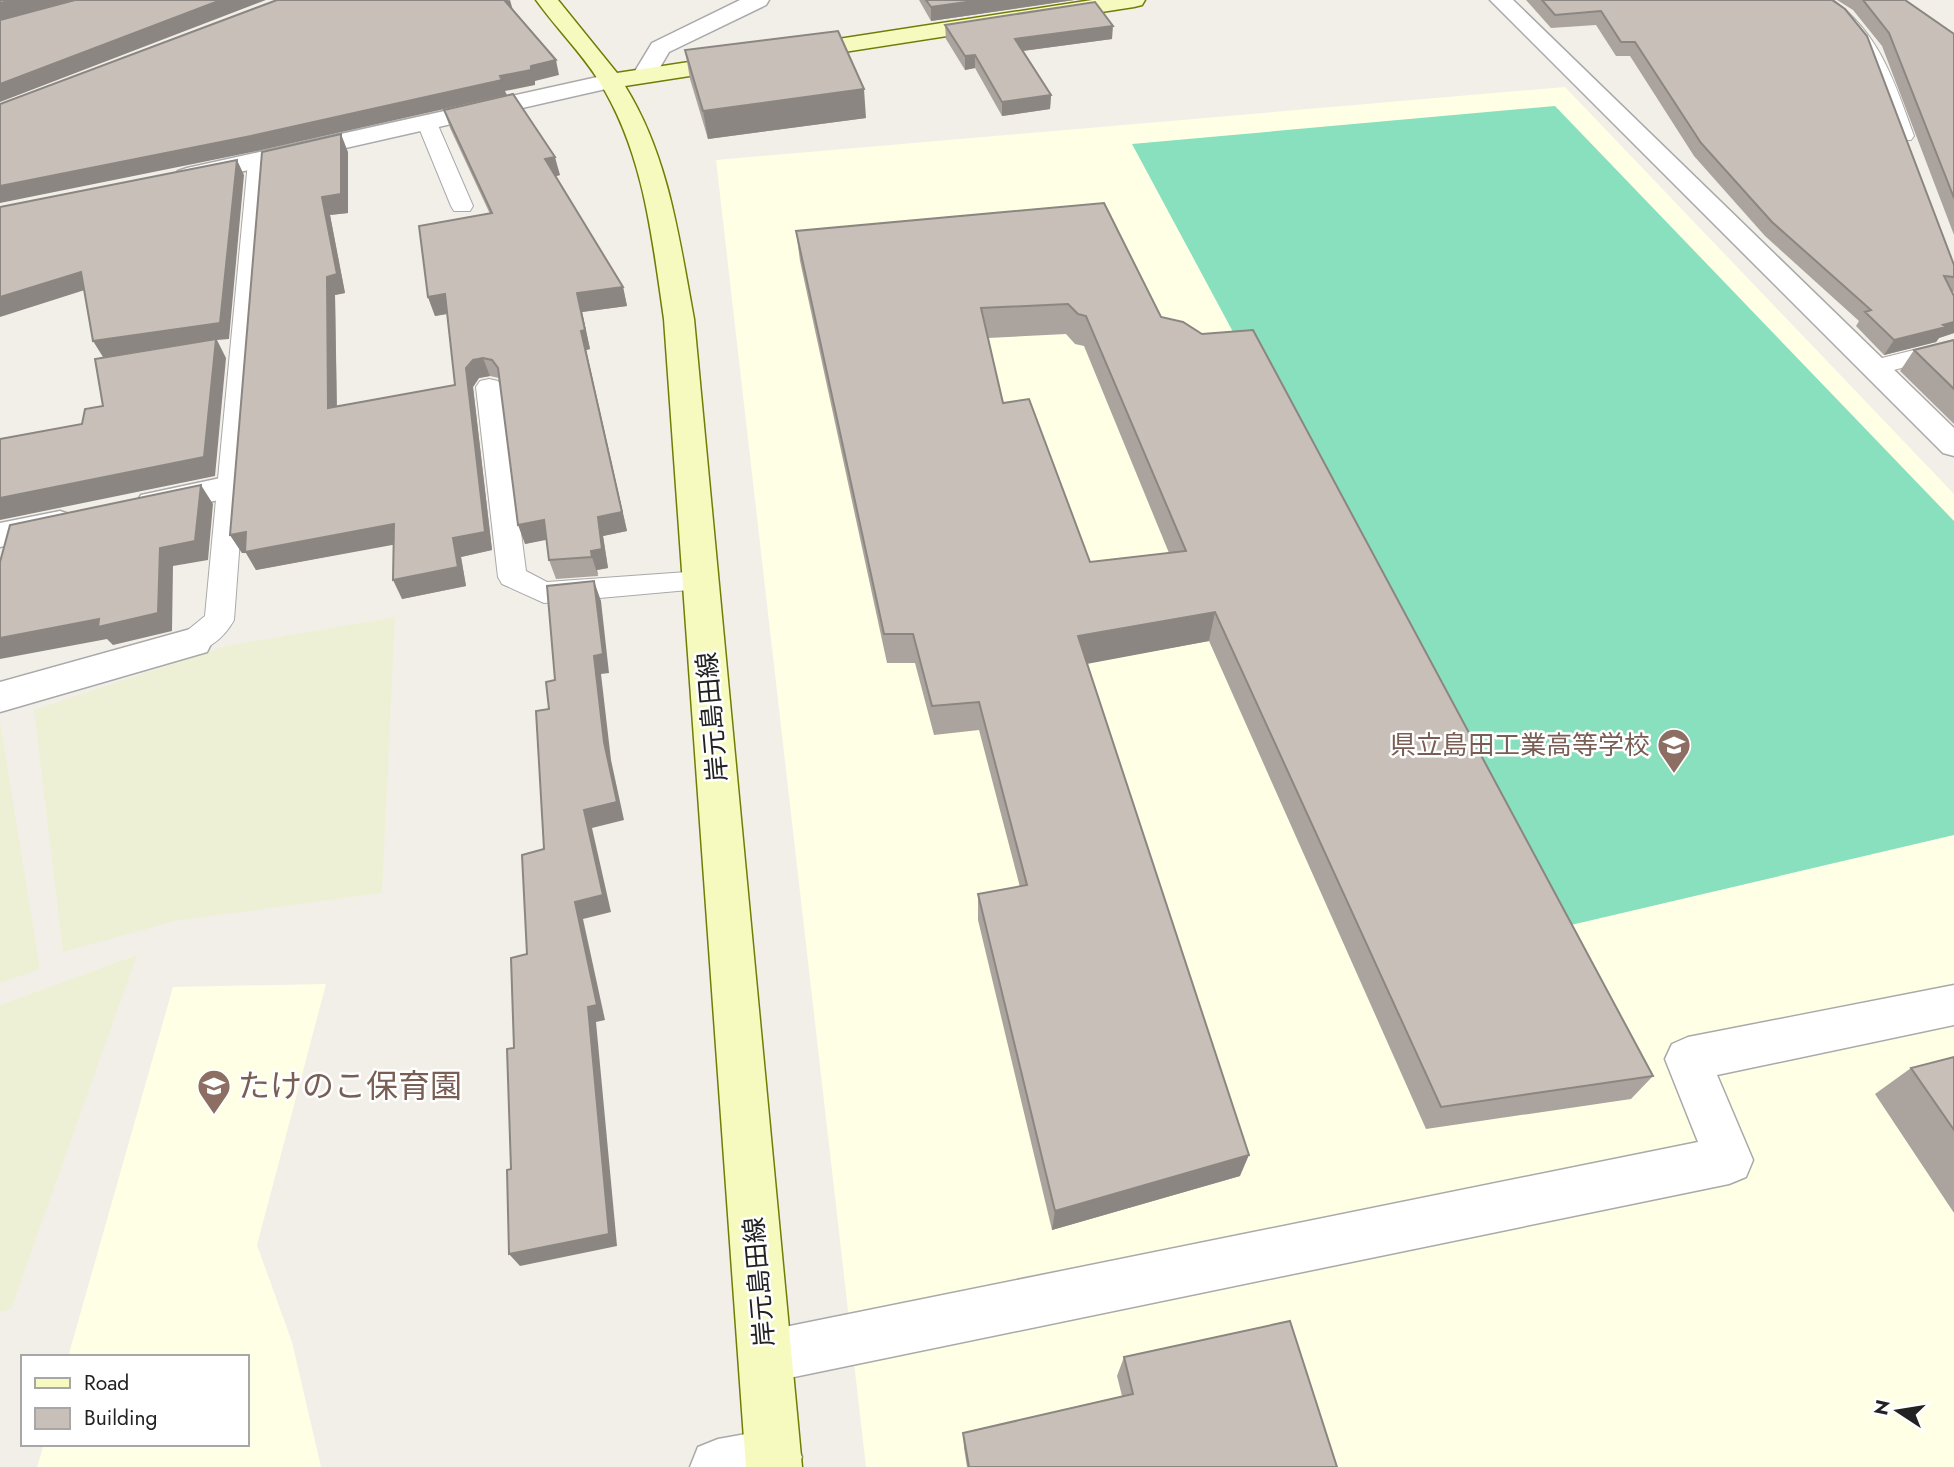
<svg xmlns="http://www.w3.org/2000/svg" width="1954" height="1467" font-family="Jost,'Noto Sans JP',sans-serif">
  <rect width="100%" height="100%" fill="#f2efe9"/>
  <path fill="#ffffe5" d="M1565 87 1954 494V1467H866L716 160Z
    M326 984 257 1245 292 1342 321 1467H37L44 1444H247V1357H68L173 987Z"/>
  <path fill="#eef0d5" d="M395 617 382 893 175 921 63 952 34 710 226 646Z
    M0 721 40 969 0 983Z
    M137 955 11 1309 0 1312V1005Z"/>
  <path fill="#88e0be" d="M1555 106 1954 521V835L1554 929 1132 144Z"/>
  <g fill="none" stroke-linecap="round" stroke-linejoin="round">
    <defs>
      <path id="lane" d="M1812 0H1833C1880 34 1895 83 1914 136L1911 140H1897L1874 77 1858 45 1834 18Z
        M427 117 434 119 437 123 473 206 470 211H454L451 206 417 123 420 119Z
        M258 156 265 158 268 162 234 620C224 638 204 656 183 650L179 642 183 634 205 616 248 162 251 158Z
        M1954 340V354L1875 375 1866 372 1863 367 1866 362Z
        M489 379 498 381 502 387 526 571 547 582 701 571 711 574 715 581 711 588 544 603 502 584 498 577 476 387 480 381Z"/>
      <path id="street" d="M740 0H769L766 5 669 52 652 81H636L632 76 652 43Z
        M1490 0H1513L1954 428V456L1943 453Z
        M611 74 619 76 623 81 619 86 187 184 178 181 174 176 178 171 187 168Z
        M230 476 242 479 246 487 242 495 153 514 141 511 136 503 141 495Z
        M60 511 72 515 77 523 72 531 0 547V523Z
        M194 628 207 632 212 642 207 652 0 712V682Z
        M1954 985V1025L1717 1075 1753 1160 1746 1177 1729 1184 765 1383 746 1376 739 1357 746 1338 765 1331 1698 1142 1665 1059 1672 1044 1688 1037Z
        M774 1429 793 1438 802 1457 797 1467H690L698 1447 718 1439Z"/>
      <path id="secondary" d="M536 0H558L617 73 1092 0H1145L1142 5 1134 7 625 86C669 157 679 238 694 319L802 1467H746L664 319C652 237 644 153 599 81 581 52 556 28 536 0Z"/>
    </defs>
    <use href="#lane" stroke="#a9a9a9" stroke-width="2"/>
    <use href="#street" stroke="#a9a9a9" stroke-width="3"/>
    <use href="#secondary" stroke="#707d05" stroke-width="3"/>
    <use href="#lane" fill="#fff" fill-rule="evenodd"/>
    <use href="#street" fill="#fff" fill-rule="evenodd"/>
    <use href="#secondary" fill="#f7fabf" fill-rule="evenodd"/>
  </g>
  <path fill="#aba49e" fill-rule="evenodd" d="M919 0H1074L931 21Z
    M1526 0H1832L1954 265V292L1952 291 1954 295V333L1939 338 1936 342 1884 355 1856 326 1859 321 1765 236 1694 156 1630 56H1616L1596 25 1551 28Z
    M1837 0H1905L1954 34V235L1882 46 1853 10Z
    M945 25 1112 39 1023 51 1051 95 1050 109 1002 116 975 68 965 70 946 39Z
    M685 50 866 118 708 139 690 79Z
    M444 110 560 175 555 176 623 287 627 306 582 312 590 349 586 350 627 531 603 536 608 568 597 570 598 576 556 579 549 560 547 539 525 544 500 380 499 378 490 376 479 378 473 387 492 550 461 557 466 586 402 599 393 544 256 570 246 553H242L230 535 348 152V213L330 215 345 293 335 295 337 406 455 385 447 314 435 316 428 297 490 214 450 128Z
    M796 231 1161 317 1653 1076 1631 1099 1426 1129 1209 641 1087 663 1240 1176 1052 1230 978 920V894L1020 887 979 730 934 735 915 663H887L800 261ZM1066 334 1075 344 1084 346 1169 553 1090 562 1003 403 988 338Z
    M1954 340V424L1900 371 1914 350Z
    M1954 1057V1213L1875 1094 1911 1068Z
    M1124 1357 1337 1467H967L964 1448 963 1433 1122 1396 1117 1376Z"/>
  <path fill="#8b8681" d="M13 0H76L0 20V3Z
    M221 0H266L0 102V84Z
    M510 0 514 14 505 1Z
    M981 0H1074L931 21V7Z
    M1113 26 1112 39 1015 52V39Z
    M975 55V68L965 70V56Z
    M556 60 559 75 535 81V85L505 91 507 95 257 151 0 203V186L500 76 531 66Z
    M864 89 866 118 708 139 703 111Z
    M1051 95 1050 109 1002 116V102Z
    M341 134 348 152V213L330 215 345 293 335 295 337 427 328 408 327 277 322 197Z
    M555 157 560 175 550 178 545 159Z
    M237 160 244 175 229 339 217 340 226 358 215 476 0 520V498L204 457 103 357 93 341Z
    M81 272 91 288 0 317V297Z
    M623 287 627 306 582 312 590 349 586 350 627 531 603 536 608 568 597 570 598 576 592 557 591 551 598 517 577 293Z
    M445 294 452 313 435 316 428 297Z
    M1954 322V333L1939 338 1936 342 1884 355 1894 340Z
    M483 358 490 376 479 378 473 387 492 550 461 557 466 586 402 599 393 580 453 538 466 368 473 360Z
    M201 485 213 504 208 560 173 566 172 631 113 645 107 639 0 659V638Z
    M544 520 551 539 525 544 518 525Z
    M394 524 403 543 256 570 246 553H242L230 535 246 532Z
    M594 581 601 601 609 673 601 674 611 760 624 820 592 828 611 912 583 919 605 1020 596 1022 617 1246 520 1266 509 1254 575 902 584 810 604 742 594 656Z
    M1215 612 1209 641 1076 666 1078 636Z
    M1249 1155 1240 1176 1052 1230 1055 1211Z"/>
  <path fill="#c7bfb8" stroke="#8b8681" stroke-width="2" fill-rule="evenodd" d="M0 0H13L0 3Z
    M75 0H221L0 84V20Z
    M277 0H508L505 1 556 60 531 66V70L500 76 502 80 251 136 0 186V104Z
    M926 0H981L931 7Z
    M1542 0H1832L1845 9 1867 36 1954 265V277L1944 276 1954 296V322L1943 325 1946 327 1894 340 1865 312 1871 310 1772 222 1701 143 1635 42H1621L1601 11 1555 15Z
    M1863 0H1905L1954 34V198L1889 33Z
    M1095 2 1113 26 1015 39 1051 95 1002 102 975 55 965 56 945 25Z
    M838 31 864 89 703 111 685 50Z
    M513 94 555 157 545 159 623 287 577 293 585 330 581 331 622 512 598 517 602 549 591 551 592 557 549 560 544 520 518 525 498 368 492 360 483 358 473 360 466 368 485 532 453 538 458 567 393 580 394 524 245 552 246 532 230 535 262 152 341 134V194L322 197 337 274 327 277 328 408 455 385 445 294 428 297 419 226 492 213 444 110Z
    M237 160 220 323 93 341 81 272 0 297V207Z
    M1104 203 1161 317 1183 322 1202 334 1253 330 1653 1076 1441 1107 1215 612 1078 636 1249 1155 1055 1211 978 894 1027 885 979 702 932 706 913 634H884L796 231ZM1068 304 1078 314 1086 316 1186 551 1090 562 1029 399 1003 403 981 308Z
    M216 339 204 457 0 498V439L82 424 85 409 103 406 95 359Z
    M1954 340V389L1914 350Z
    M201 485 195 541 160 548 158 613 98 627 99 619 0 638V562L10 525Z
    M594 581 603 654 594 656 604 742 617 802 584 810 603 895 575 902 597 1005 588 1007 609 1234 509 1254 507 1170 511 1169 507 1049 514 1048 511 958 527 954 522 855 544 849 536 711 549 709 546 682 555 680 547 586Z
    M1954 1057V1130L1911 1068Z
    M1290 1321 1337 1467H969L963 1433 1133 1394 1124 1357Z"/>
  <defs>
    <symbol id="school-pin" viewBox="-11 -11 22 30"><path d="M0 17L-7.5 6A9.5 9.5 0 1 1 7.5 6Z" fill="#8d6e63" stroke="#fff"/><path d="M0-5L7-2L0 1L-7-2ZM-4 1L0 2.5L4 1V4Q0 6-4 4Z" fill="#fff"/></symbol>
  </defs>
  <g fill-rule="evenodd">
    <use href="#school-pin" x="1655" y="726" width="38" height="52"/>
    <use href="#school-pin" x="195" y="1067" width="38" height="52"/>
  </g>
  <g text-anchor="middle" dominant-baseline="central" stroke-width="5" stroke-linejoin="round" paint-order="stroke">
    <g font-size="26" fill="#222" stroke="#fff">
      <text transform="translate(712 717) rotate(-95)">岸元島田線</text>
      <text transform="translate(759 1282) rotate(-95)">岸元島田線</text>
    </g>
    <g font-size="26" fill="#785e54" stroke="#fff" text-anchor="end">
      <text x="1650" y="745">県立島田工業高等学校</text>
    </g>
    <g font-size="32" fill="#785e54" stroke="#fff" text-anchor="start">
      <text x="238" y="1086">たけのこ保育園</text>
    </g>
  </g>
  <rect x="21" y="1355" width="228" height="91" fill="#ffffff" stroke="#a7a7a7" stroke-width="2"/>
  <rect x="35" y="1378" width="35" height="10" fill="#f7fabf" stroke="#a7a7a7" stroke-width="2"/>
  <text x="84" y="1390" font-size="21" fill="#222222">Road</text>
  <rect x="35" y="1408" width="35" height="21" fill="#c7bfb8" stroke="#a7a7a7" stroke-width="2"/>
  <text x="84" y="1425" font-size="21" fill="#222222">Building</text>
  <g transform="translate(1898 1411) rotate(282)" stroke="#ffffff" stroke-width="5" paint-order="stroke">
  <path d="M0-5L12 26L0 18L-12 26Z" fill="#222222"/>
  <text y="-10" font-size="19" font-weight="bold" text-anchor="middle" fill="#222222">N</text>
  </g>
</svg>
